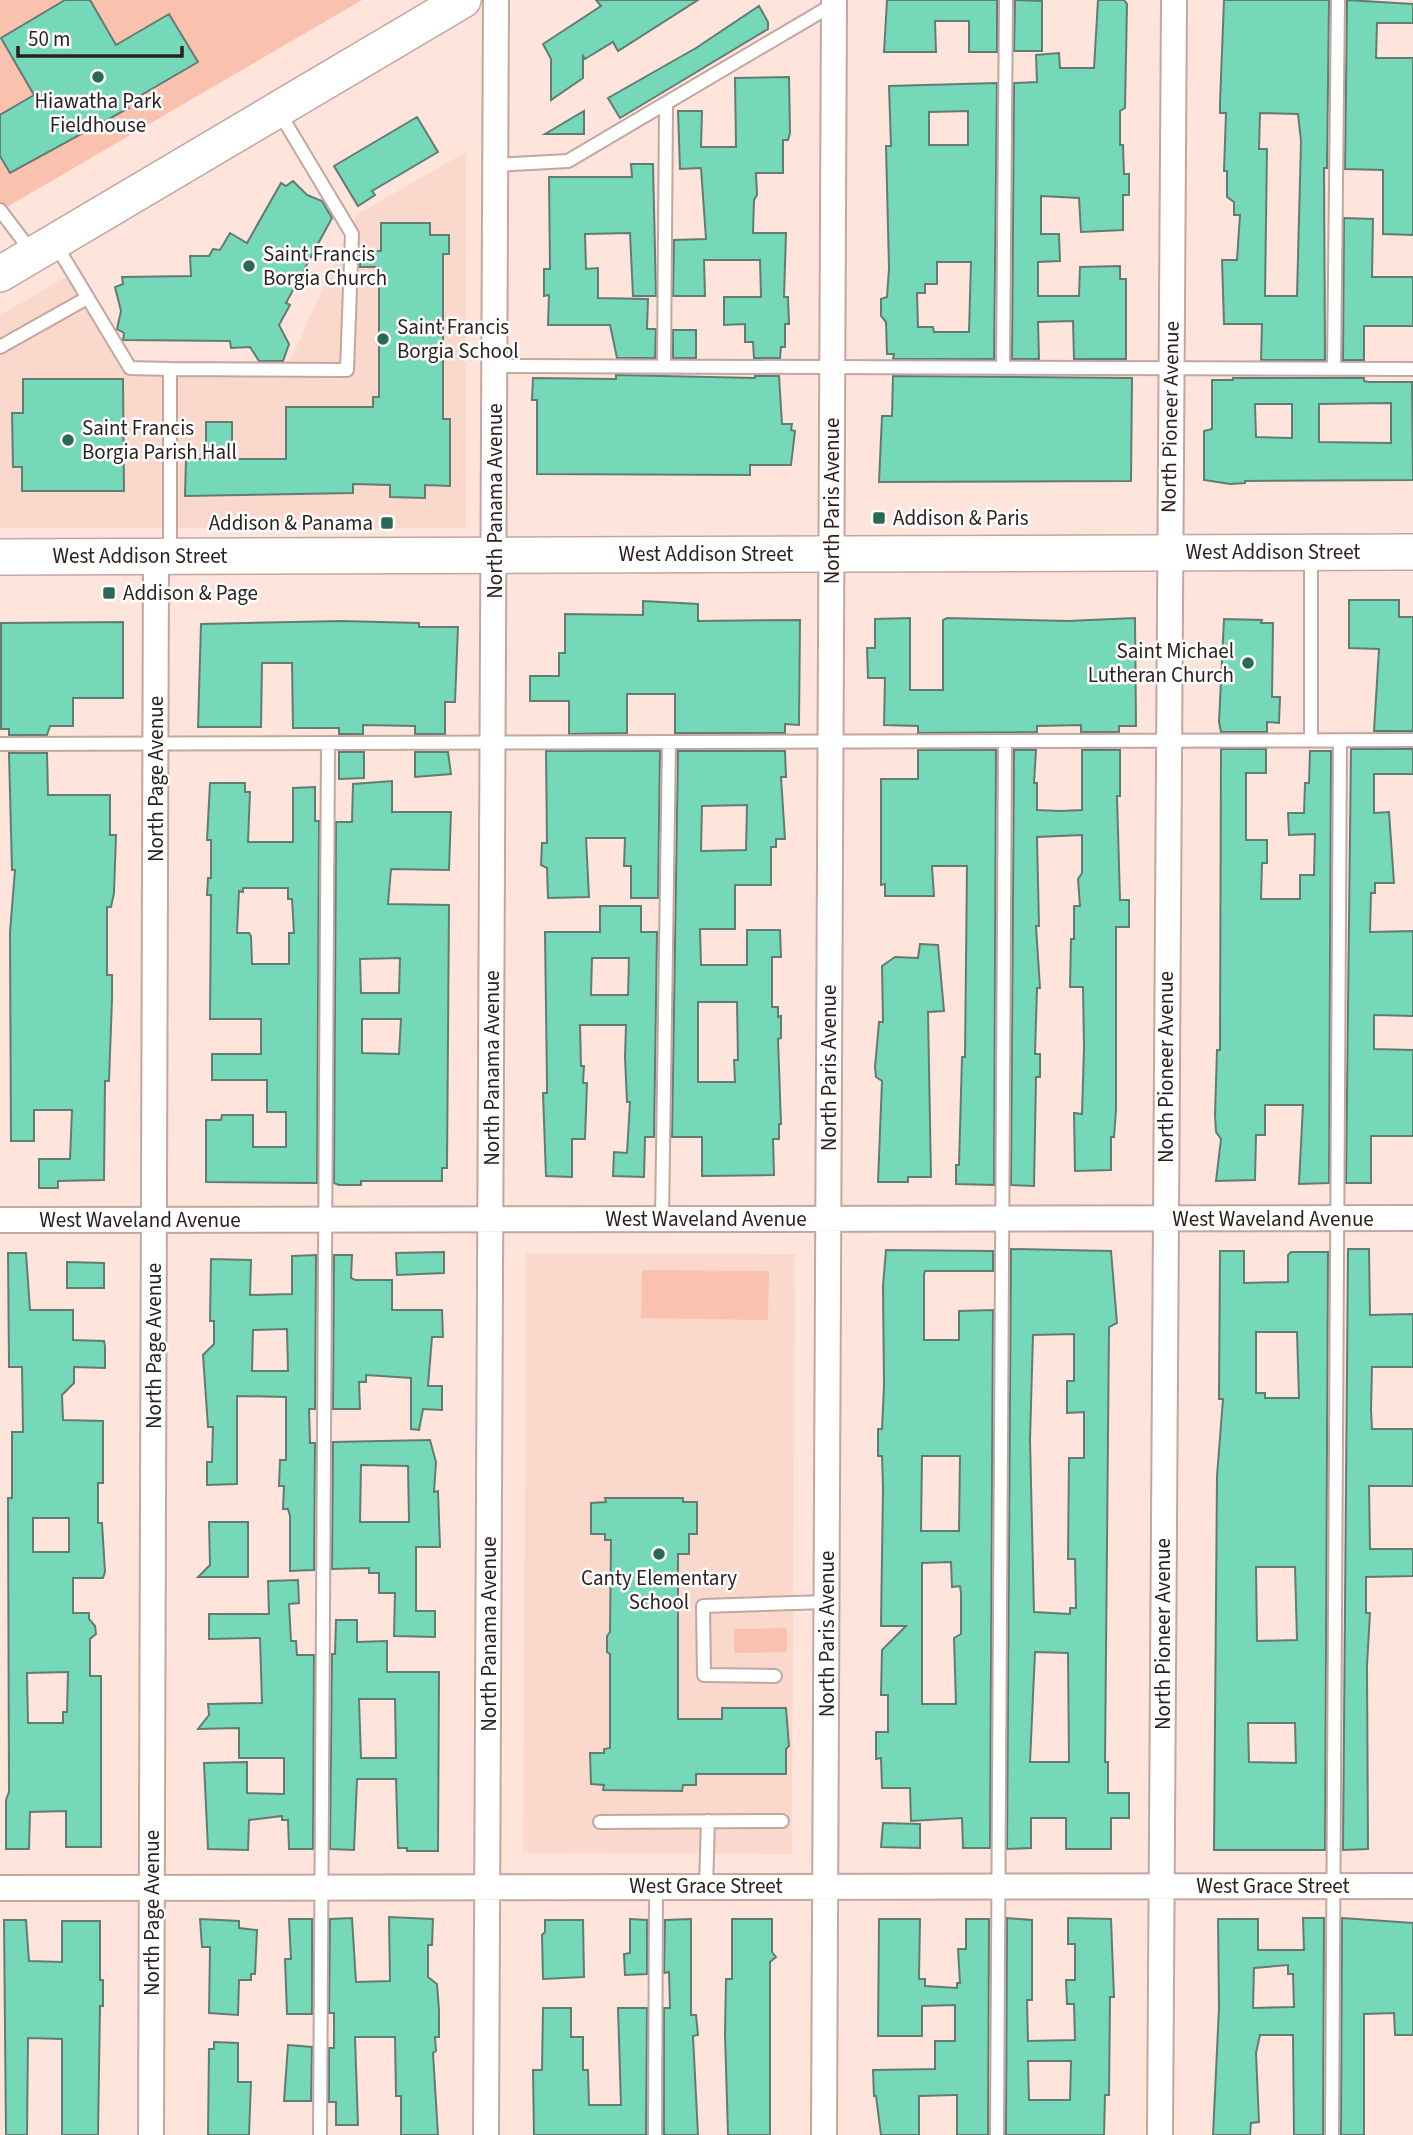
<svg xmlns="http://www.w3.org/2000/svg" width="1413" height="2135" font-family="'Source Sans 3',sans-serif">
  <rect width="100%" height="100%" fill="#ffe4db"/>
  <path fill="#fbd8cc" d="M466 152V528H0V315L66 277 105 314 133 364 288 366 356 215Z
    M526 1253 795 1254 792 1854 523 1853Z"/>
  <path fill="#f9c1ae" d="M0 0H362L0 211Z
    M642 1270 769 1271 768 1320 641 1318Z
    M787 1628V1652L734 1653V1629Z"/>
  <path fill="#74d8b9" stroke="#637c73" stroke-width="2" fill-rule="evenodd" d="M65 0H90L116 45 169 14 198 62 126 104 129 108 10 173 0 156V115L34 95 1 38Z
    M596 0H698L618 51 613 42 585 59 583 56V78L551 100V59L543 44 601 6Z
    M887 0H997V52H969V21H935L936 52H884Z
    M1015 0 1042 1V51H1014Z
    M1098 0H1124L1127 4 1125 108 1120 111V145H1123L1124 174H1129V195H1123V230L1081 232 1079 198 1041 196V234H1059L1060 261 1038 262V296H1079L1080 267 1120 266V279H1126V359H1074L1073 321 1038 322 1039 359H1012L1014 83 1037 82 1036 55 1059 53 1060 68H1094Z
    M1224 0H1329L1327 168H1324L1325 360H1261L1262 324H1224L1222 260H1237L1240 215H1234V202L1227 197V171H1224L1226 113H1220V103ZM1260 113 1298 114 1301 141 1297 296H1265L1267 149H1259Z
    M1347 0 1413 4V23H1377L1376 58H1413V235L1383 234V170L1345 169Z
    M759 6 768 22V29L620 118 608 98 696 48Z
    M789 77 790 133 788 140H783V173H756L757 195 754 200 753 233H786L784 297H788L789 324H785V347H781L780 358H754L753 342H745V324L724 325V297H761L760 260H704L705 296H673L674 240 706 239 701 168 680 169 678 111H702L701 147H736L735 78Z
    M997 83 994 359H893L894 354H887L886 322 881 316V299L887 297 889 268 886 146H891L889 86ZM968 111V145H929V112ZM937 262H971L969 332H934L933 327H918L917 293H925V284H937Z
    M584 111V134H545Z
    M417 117 438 152 372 191 375 195 358 206 334 166Z
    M631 164H653L656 296H633L630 233 585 234 586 269 598 268V298L648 299 647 329H656L655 358H617L610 325H548L549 295 544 296V269H550L549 177H632Z
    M293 181 307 195 322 201 332 218 286 303 290 305 279 325 289 344 283 361H259L250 347 231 348 230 341 123 340 124 333 117 329 121 311 115 287 123 284 122 277 191 276 190 256H209L213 249 220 250 230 233 247 243 281 183 286 186Z
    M1344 218 1373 219 1372 277H1413V326H1364V360H1343Z
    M381 223H430V235H449V254H443V419H450V486L425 485V498L390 497V485L353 484V493L185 496 186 459H206V422H232V459H286V407H373V397H379V267H360V251H381Z
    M673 330H696V358H673Z
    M616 375 755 378V376H779L782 424H792L791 430 795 431 791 465H750V475L537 474V400H532L533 378 616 379Z
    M893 376 1132 378 1131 481 879 482 882 416H892Z
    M1233 378H1364V381L1369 382H1412L1413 480 1245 481V483L1230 484 1204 480V431L1212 429V380H1233ZM1391 403V443L1319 442V404ZM1255 404H1292V438L1256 437Z
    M23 379H123L124 491H22V467H13L12 413H23Z
    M1349 600H1399V617H1413V731H1374L1379 649 1349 648Z
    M643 601 698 604V621L800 620 799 725 785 724V733H675V694H627V733L569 734V701H530V676H559V653H565V614L643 615Z
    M910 618V690H943V620L947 618 1067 621 1135 618 1136 726H1119V732H1081V725L1037 726V732L918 733V726L884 725 885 678H868L867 648H875V619Z
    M1224 619 1262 620 1261 623H1273L1272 697H1280L1279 723 1267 722V732H1221L1219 722Z
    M342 621 419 623V627H458L455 702H445V734H415V726L363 725V734H339V728H293L292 663H262L261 727H198L201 624Z
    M123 622V698H73V726H50L47 735H9V729H1V623Z
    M1221 749H1266V773H1246V840H1267V863H1262L1261 899H1300V875H1314L1315 834 1289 835 1288 813H1304L1305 783H1309L1310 751H1331L1329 1183 1299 1184 1303 1105H1265V1135H1256L1255 1180 1216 1181 1221 1139 1216 1132 1215 1115 1217 1050H1220Z
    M1351 749H1413V774H1374V813L1389 812 1394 883H1375V893H1371L1370 932 1413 931V1016L1374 1015V1049L1413 1050V1136H1371V1183H1346Z
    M918 750H996L994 1185 956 1184V1165H959L962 1057H965L967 866H932L934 896H885V884L881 885V779H918Z
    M1014 750H1036L1034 783H1037V810L1060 811 1082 810V750H1120V796H1117L1120 900H1129V927H1116V1110L1114 1137H1111V1170L1075 1171 1074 1113 1082 1114 1084 1047 1083 987H1070L1071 939H1074V906H1080L1078 879 1082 873V835L1037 837 1039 926H1036L1040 988H1037L1035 1054H1040V1077H1036L1034 1186 1011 1185Z
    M546 751H660L658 898H631V866H624L625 838H586L589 897 548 898 547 868 541 865 542 843H547Z
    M678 751H785L786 777H781L785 839H776V847H771V885H735V929H700L701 965H747V930H780L781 957H772V1007H778V1017L781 1016V1038L778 1039 781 1124H779V1139H773L774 1175 702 1176V1137H672ZM747 805 746 850 701 851 702 806ZM698 1002H737L738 1060H734L735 1082H698Z
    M339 752H364V778L339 779Z
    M415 752H448L451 774 415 777Z
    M9 753H47L48 795H110V835H116L114 893 111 907H107V975H112V999L109 1081H105L104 1180 58 1181V1188H39V1159H70L72 1110H34V1141H11L10 932 15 870H12Z
    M392 781V812H451L449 870 391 869 388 904 449 905 447 1168H442V1181H361V1185H339L334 1183 336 822H352L353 784ZM400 958 399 993H361L360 959ZM362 1019H401L399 1054 362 1053Z
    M210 783H245V792H250L248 842H293V788L315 787V821H319L317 1183 206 1182V1120H221L222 1115H253V1147H286V1112H267V1080H212V1054H261V1019H210L211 895H207L208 878H211V840H207ZM243 888H288V899H292L294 933H289V964H252L251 936 249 933H237L239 891 243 892Z
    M600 906H641V932H657L654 1137H645L644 1177 613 1176 614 1152 627 1153 630 1102H627L625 1057 626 1025H580L581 1066H584L583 1083H587L585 1139H572V1177L546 1176 543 1093H547V1084L545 932H600ZM592 958H629L628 995H591Z
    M920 944 938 945 944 1011 928 1012 931 1177H908V1182H878L882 1081 876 1077 875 1067 879 1022H883L882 966 895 957 918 958Z
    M1011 1249 1111 1251 1117 1323 1109 1327 1105 1762H1108V1793H1129V1818H1111V1849H1066V1818H1031V1848L1007 1849ZM1074 1334V1381H1067V1413L1084 1412V1458H1069L1068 1559H1075L1076 1608H1070V1614L1034 1612 1030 1440 1033 1335ZM1035 1652 1068 1653 1069 1762H1030Z
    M1348 1249H1369L1370 1315 1413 1314V1367H1372L1371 1410 1372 1429H1413V1486H1369L1370 1549H1413V1576L1366 1577V1613H1370L1367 1665 1368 1849 1343 1850Z
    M886 1250 993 1251V1271H925L924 1275V1340H959V1311L993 1310 990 1848H963L962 1818 911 1821 910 1788H882L881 1758 876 1759V1732H888V1695H881L882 1650 906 1626H881L883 1488 882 1456H878V1429H882L884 1385 883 1286ZM922 1456H960L959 1531H921ZM951 1562 952 1587 960 1586 961 1593V1634L954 1638 956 1704H922V1563Z
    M1220 1251H1244V1283L1288 1282V1255L1291 1252H1328L1325 1850H1214L1217 1476 1223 1399H1219ZM1256 1332H1297L1299 1398H1265V1393H1256ZM1256 1567H1295L1297 1640 1257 1641ZM1248 1723H1295L1296 1763 1249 1762Z
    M444 1252V1273L397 1275 396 1253Z
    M8 1253H26L30 1310H73V1340L104 1341 105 1346V1368L74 1367V1383L62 1395 63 1420 103 1421V1483H98V1523H102L105 1572 103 1578H73V1613H89V1619L95 1626 96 1634 90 1639V1676H101V1847H66V1811L30 1812 29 1849H6V1800L9 1792 8 1498H12V1432H23L22 1367H9ZM33 1518H69V1552H33ZM68 1672 67 1712H63V1723H28L27 1673Z
    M316 1255 315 1409H309L310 1443H315L314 1570 290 1571V1516L288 1509H283L284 1486H279L280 1460H286V1397L237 1396V1484L207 1485V1462H212L213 1427H208L203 1355 214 1344V1321H210L211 1259 251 1260 250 1295 292 1294V1256ZM287 1329 288 1371H252L253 1330Z
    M334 1255H352L351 1278 355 1280H392V1310H442L443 1337H432L428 1386H442V1410L423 1409 419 1430 411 1429V1378L366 1375V1382H359L360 1409H333Z
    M67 1262 104 1263V1288H67Z
    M430 1440 436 1462 434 1492 438 1491 440 1547H416V1611H435V1637L394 1636 395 1593H379V1573H369V1568L332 1569 333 1442ZM361 1465 408 1466 409 1522H360Z
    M605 1498H683V1502H697V1534H689V1554H678V1719H722V1708H786L789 1746 786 1749V1774H696V1785H683L682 1791 603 1790 604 1785 591 1784 590 1753H604V1749L610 1748V1654L607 1652V1636L610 1632 611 1540H605V1534H591V1503L606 1502Z
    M209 1522H248V1577H198L210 1565Z
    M298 1580 299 1603 289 1604 291 1641H296L297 1655H314L313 1849H289L288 1820H282V1816L249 1820 248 1850 208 1849 204 1763 247 1762V1793L284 1794V1758H239V1728L198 1729 209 1715 208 1704 262 1703 260 1638 209 1639V1614H269L268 1581Z
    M336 1620H357V1642L387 1641V1672H439L438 1851H407V1848H398L396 1779H357L354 1850 330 1849 332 1654H335ZM359 1699H395L396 1758H361Z
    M883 1823 920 1824V1848L881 1847Z
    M389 1917 433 1919 432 1945H428V1977L437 1984 439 2010V2037H435L436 2051 433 2053 438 2135H401V2096H396L395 2037H355L358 2125H336V2102H329V2048H334V2013H329L330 1919 352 1918 356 1982 390 1981Z
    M1007 1918 1032 1920V2000H1027L1028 2041 1075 2040 1074 2004H1067L1066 1980H1075V1944H1068V1918L1111 1919 1114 1997H1110L1109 2095H1105L1104 2135H1006ZM1028 2061H1071L1070 2100H1029Z
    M1303 1918H1324L1323 2135H1294L1293 2035H1260L1256 2053 1259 2122 1251 2123 1250 2135H1213L1219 2008 1218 1919H1258V1950H1304ZM1288 1965V1974H1293L1294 2007 1253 2008 1254 1968Z
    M1342 1918 1413 1923V2035H1395L1394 2013 1364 2014V2135H1341Z
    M200 1919 239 1921V1928L257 1930 255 1974H251V1980H239L238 2015 209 2013 210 1947H202Z
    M289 1919H312V2014H287L285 1959H291Z
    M630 1919 647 1920V1974L625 1975 624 1954 630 1953Z
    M691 1919V2015H696L698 2035 693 2036 698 2135H664V2008H670L669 1972 664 1973 665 1920Z
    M732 1919H772V1952L776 1957 770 1962V2135H728L725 2034 726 1979H732Z
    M879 1919H920L919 1979H925V1986L957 1988V1983H960L958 1949H966V1919H989L988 2135H957V2095H955L919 2096V2135H881L876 2096H874L873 2070 935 2069V2041H955V2005L922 2006V2036H878Z
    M4 1920H26L29 1961 62 1962V1921H100V1980H103V2006H100L98 2135H62V2039L28 2038 27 2135H6Z
    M545 1920H583L584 1977 543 1979 542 1935 545 1932Z
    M543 2008H571V2037H583V2070H588L589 2105H621L618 2008H647L646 2135H534L533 2070H542Z
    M214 2042 238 2043V2082H251L249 2135H208L209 2049H214Z
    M288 2045 312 2047 311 2101H284Z"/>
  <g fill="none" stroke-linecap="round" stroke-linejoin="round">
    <defs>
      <path id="lane" d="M496 165 568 161 834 4
        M0 210 31 251
        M56 245 130 368 170 369V556
        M0 347 87 298
        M495 366 1413 369
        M664 367 666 104
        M1003 368 1006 0
        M170 369 347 370 352 234 279 112
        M1334 369 1338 0
        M1311 553V740
        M0 744 1413 740
        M662 1219 669 742
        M775 1676 704 1675 703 1606 827 1602
        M600 1822 782 1821
        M706 1886 708 1821
        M320 2135 328 743
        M655 2135 656 1887
        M997 2135 1005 741
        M1332 2135 1340 741"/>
      <path id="street" d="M0 1220 1413 1218
        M0 1888 1413 1886
        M151 2135 156 556
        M486 2135 496 0
        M824 2135 834 0
        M1160 2135 1174 0"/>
      <path id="secondary" d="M0 274 463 0
        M0 557 1413 552"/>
    </defs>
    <use href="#lane" stroke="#c1a79f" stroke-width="16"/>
    <use href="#street" stroke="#c1a79f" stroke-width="28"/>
    <use href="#secondary" stroke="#c1a79f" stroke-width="38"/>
    <use href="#lane" stroke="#fff" stroke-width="12"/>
    <use href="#street" stroke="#fff" stroke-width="24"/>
    <use href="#secondary" stroke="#fff" stroke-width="35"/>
  </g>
  <g fill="#2a6957" stroke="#fff" stroke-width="2.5">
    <circle cx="98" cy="77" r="7"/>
    <circle cx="249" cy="266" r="7"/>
    <circle cx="383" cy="339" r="7"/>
    <circle cx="68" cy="440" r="7"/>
    <rect x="872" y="511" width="14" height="14" rx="3.5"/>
    <rect x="380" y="516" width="14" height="14" rx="3.5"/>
    <rect x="102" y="586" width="14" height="14" rx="3.5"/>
    <circle cx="1248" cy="663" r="7"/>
    <circle cx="659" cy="1554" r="7"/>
  </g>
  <g text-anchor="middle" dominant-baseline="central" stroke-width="5" stroke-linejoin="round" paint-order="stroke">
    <g font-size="21" fill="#2b211e" stroke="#fff" text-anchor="start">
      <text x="98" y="101" text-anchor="middle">Hiawatha Park<tspan x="98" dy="24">Fieldhouse</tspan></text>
      <text x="263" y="254">Saint Francis<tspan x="263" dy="24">Borgia Church</tspan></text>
      <text x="397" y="327">Saint Francis<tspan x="397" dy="24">Borgia School</tspan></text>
      <text x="82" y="428">Saint Francis<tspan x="82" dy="24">Borgia Parish Hall</tspan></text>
      <text x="893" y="518">Addison &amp; Paris</text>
      <text x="373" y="523" text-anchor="end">Addison &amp; Panama</text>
      <text x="123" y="593">Addison &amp; Page</text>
      <text x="1234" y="651" text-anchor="end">Saint Michael<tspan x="1234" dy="24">Lutheran Church</tspan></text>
      <text x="659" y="1578" text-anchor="middle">Canty Elementary<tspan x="659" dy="24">School</tspan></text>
    </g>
    <g font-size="21" fill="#2b211e" stroke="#fff">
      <text transform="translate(1170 417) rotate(-89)">North Pioneer Avenue</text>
      <text transform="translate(495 501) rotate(-90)">North Panama Avenue</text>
      <text transform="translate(832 501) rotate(-90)">North Paris Avenue</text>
      <text x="1273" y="552">West Addison Street</text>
      <text x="706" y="554">West Addison Street</text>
      <text x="140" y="556">West Addison Street</text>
      <text transform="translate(156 779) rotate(-90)">North Page Avenue</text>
      <text transform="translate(1166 1067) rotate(-90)">North Pioneer Avenue</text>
      <text transform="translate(492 1068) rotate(-90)">North Panama Avenue</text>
      <text transform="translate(829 1068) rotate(-90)">North Paris Avenue</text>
      <text x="706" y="1219">West Waveland Avenue</text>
      <text x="1273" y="1219">West Waveland Avenue</text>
      <text x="140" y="1220">West Waveland Avenue</text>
      <text transform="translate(154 1346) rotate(-90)">North Page Avenue</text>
      <text transform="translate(489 1634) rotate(-90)">North Panama Avenue</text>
      <text transform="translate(827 1634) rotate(-90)">North Paris Avenue</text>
      <text transform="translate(1163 1634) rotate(-90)">North Pioneer Avenue</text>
      <text x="706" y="1886">West Grace Street</text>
      <text x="1273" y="1886">West Grace Street</text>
      <text transform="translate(152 1913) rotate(-90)">North Page Avenue</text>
    </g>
  </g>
  <path d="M18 46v10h164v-10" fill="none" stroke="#2b211e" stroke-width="3.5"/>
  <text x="28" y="46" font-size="21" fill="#2b211e" stroke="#ffffff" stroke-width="5" paint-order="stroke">50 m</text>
</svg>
